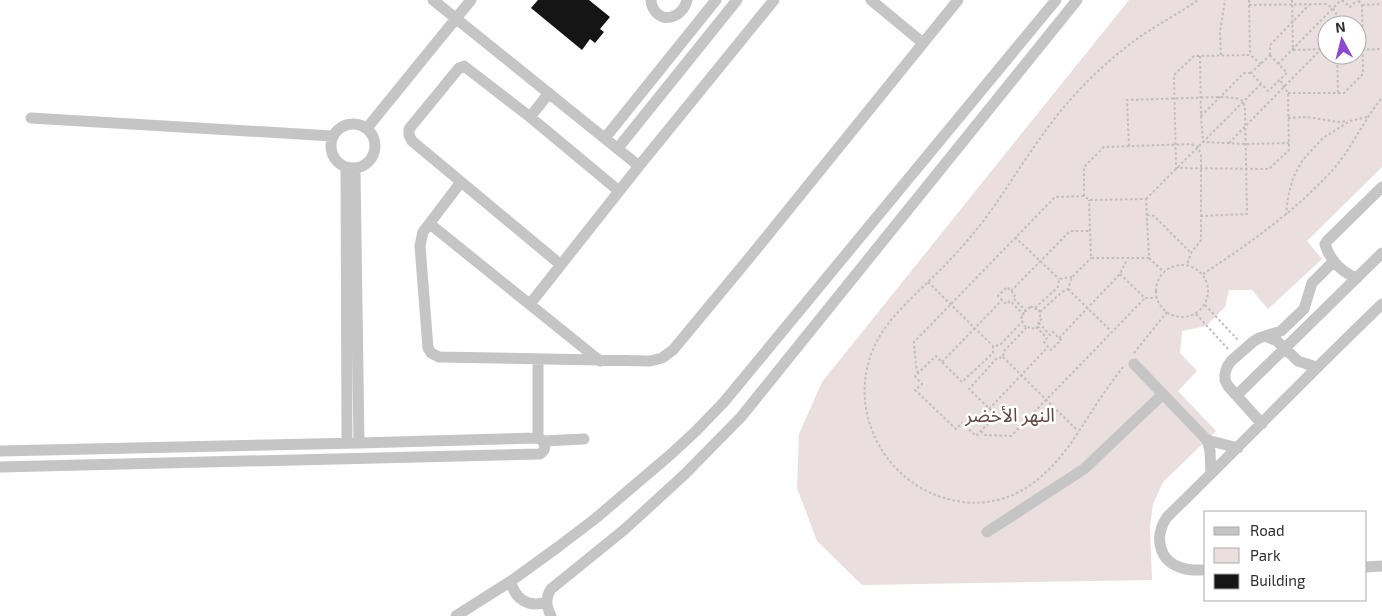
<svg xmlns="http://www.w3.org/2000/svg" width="1382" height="616" font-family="'Exo 2','Noto Sans Arabic',sans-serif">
  <rect width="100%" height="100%" fill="#fff"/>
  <path fill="#eadede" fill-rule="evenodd" d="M1129 0H1382V167L1307 241 1322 259 1268 309 1252 290H1229L1225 307 1206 326 1182 331 1180 353 1197 371 1178 391 1216 431 1163 482 1153 504 1150 527 1152 580 862 585 817 541 797 488 799 434 822 382ZM1327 25H1357V55H1327Z"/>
  <path fill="#151515" d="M538 0H589L610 17 600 29 604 32 595 43 590 39 582 50 531 8Z"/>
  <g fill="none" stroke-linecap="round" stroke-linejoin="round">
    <path stroke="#bebebe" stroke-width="2" stroke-dasharray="2.5 2.5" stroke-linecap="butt" d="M1249 0 1250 55
      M1292 0 1293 50 1327 49
      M1342 0 1350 7 1357 0
      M1249 5 1326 4C1337 10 1337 13 1337 25
      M1362 5 1382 4
      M1357 50 1382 49
      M1221 55 1220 32 1225 0
      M1270 55 1287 73 1268 91 1251 73Z
      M1270 55V45L1309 5
      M1337 55 1338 93
      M1200 56 1201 116 1203 142 1246 144 1289 143
      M1261 64 1250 55 1194 56 1174 75 1176 168 1269 169 1289 150 1288 93 1280 80
      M1278 64 1341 0
      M1288 93H1344L1363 74 1362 5 1358 0
      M1201 116 1244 73H1250
      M1288 118 1307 117 1338 122 1347 121
      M1229 143 1327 43
      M1129 146 1127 100 1220 97 1236 98 1243 101 1245 110 1247 214 1201 216
      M1084 196V167L1104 147 1191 144 1198 147 1201 155V240L1191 253 1187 265
      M1146 199 1261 84
      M1147 215 1154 216 1191 253
      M1286 215 1288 197 1293 178 1302 161 1309 153 1323 138 1350 121 1367 117
      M1015 237 1059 279
      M1149 258 1164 272
      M1156 291a26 26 0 1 1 52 0a26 26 0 1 1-52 0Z
      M1120 274 1145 298H1157
      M1203 274C1241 249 1277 224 1310 193 1320 183 1331 173 1339 162 1355 142 1365 118 1382 98
      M928 282 993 346
      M1068 289 1111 331
      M1011 291 1070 231H1089
      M1205 305 1239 341
      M1031 306 1034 309H1039L1040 316 1042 319 1038 322 1039 327 1030 329 1028 326H1024L1021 318 1024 315 1023 311H1026Z
      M1035 308 1058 287 1059 279 1072 277
      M1040 312 1062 292 1068 289 1072 277 1091 258
      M1196 314 1228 349
      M1024 315 1010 301 1006 304 998 296 1007 287 1015 295 1013 298 1026 311
      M1023 321 1000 345 993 346V353L962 382 936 356 915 376 922 384 915 390 956 429 962 423 976 436 996 415 969 389 997 358 1003 357 1004 351 1028 326
      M1036 327 1047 338 1044 342 1051 350 1061 340 1053 332 1050 335 1038 322
      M1059 338 1120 274 1127 259
      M1134 353 1167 312
      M1003 357 1078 431
      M942 362 1002 300
      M1123 367C1113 380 1103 394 1094 408 1072 442 1053 475 1015 494 997 502 976 505 957 501 894 490 852 426 868 364 877 328 904 306 929 281 948 263 965 244 981 224 1001 198 1017 171 1036 144 1052 121 1070 98 1091 78 1107 62 1125 47 1144 34 1162 22 1181 12 1198 0
      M918 373 916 366 914 342 1055 197 1084 196 1089 200 1146 199 1149 258H1091L1089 200
      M989 409 1048 347
      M981 431 985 435 1011 436 1145 298"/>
    <path stroke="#c5c5c5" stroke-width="11" d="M433 0 639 166
      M651 0C651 3 652 6 653 8 662 25 683 17 687 0
      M871 0 923 43
      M530 117 549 93
      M31 118 332 136
      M331 146a22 22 0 1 1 44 0a22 22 0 1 1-44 0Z
      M367 128 471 0
      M605 138 716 0
      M618 148 737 0
      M346 168 347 443
      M355 169 359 443
      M461 182 423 232 420 246 428 348 431 353 439 357 650 361 662 358 673 350 750 257 958 0
      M430 224 600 361
      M561 265 412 141 409 135V129L459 68 464 66 530 117 619 191
      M1357 278C1342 273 1329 259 1325 244L1327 241 1382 187
      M530 304 639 166 774 0
      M1265 336 1277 341 1298 361 1316 367
      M1134 364 1207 440 1210 451 1211 474
      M1237 395 1382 253
      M1262 424 1228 386 1225 380V374L1227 367 1231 361 1254 341 1259 338 1281 331 1304 309 1312 283 1334 261
      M538 438V359
      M1207 440 1238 448
      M543 441 584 439
      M0 451 359 443 538 438C546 441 547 449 540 454L0 467
      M987 532 1084 469 1163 394
      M1366 567 1382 566
      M1206 570C1198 570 1190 571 1182 568 1158 561 1154 536 1167 517 1239 447 1309 374 1382 304
      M511 581C514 599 529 608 546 602
      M456 616 511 581 558 547 596 518 670 455 696 431 724 402 1056 0
      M551 616C546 606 545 598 551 589L625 529 685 474 741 417 1077 0"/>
  </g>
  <g text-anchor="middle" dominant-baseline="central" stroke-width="5" stroke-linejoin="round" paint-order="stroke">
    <g font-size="19" fill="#644641" stroke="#fff">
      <text x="1010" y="414">النهر الأخضر</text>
    </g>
  </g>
  <rect x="1204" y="511" width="162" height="90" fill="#ffffff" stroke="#ababab"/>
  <rect x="1214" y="527" width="25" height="8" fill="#c5c5c5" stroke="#ababab"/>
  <text x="1250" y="536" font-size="15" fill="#2e2e2e">Road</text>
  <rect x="1214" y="548" width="25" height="15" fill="#eadede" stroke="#ababab"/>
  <text x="1250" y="561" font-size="15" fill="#2e2e2e">Park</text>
  <rect x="1214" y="574" width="25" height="15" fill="#151515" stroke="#ababab"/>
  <text x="1250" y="586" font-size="15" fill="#2e2e2e">Building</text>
  <g transform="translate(1342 40) rotate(353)"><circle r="24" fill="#ffffff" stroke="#ababab"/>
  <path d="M0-4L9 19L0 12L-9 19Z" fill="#8f47cf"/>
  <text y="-8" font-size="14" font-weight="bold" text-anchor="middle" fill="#2e2e2e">N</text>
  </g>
</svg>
